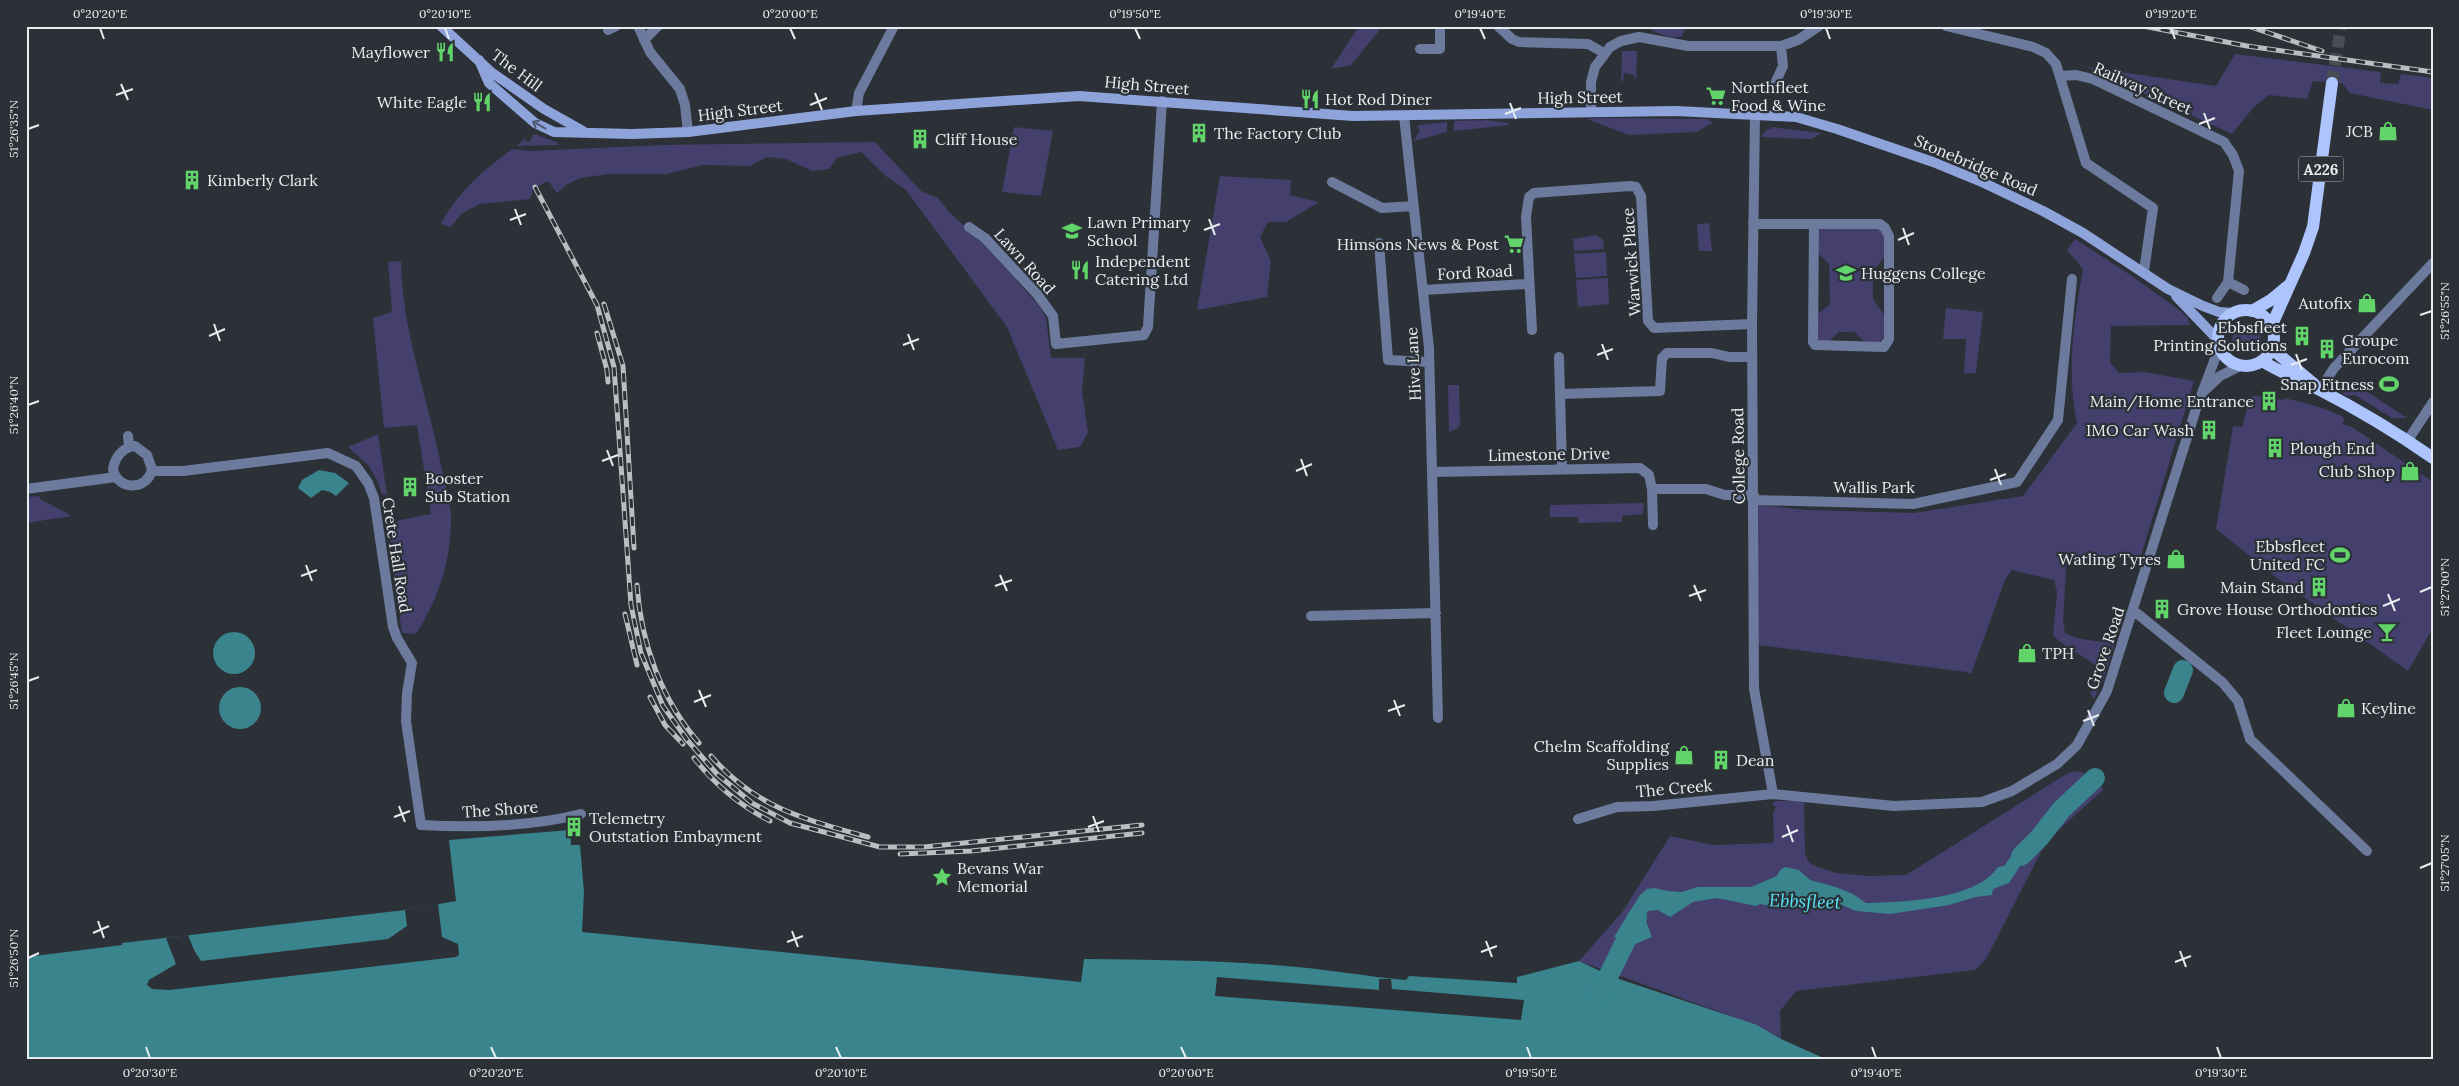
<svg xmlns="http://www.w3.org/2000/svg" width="2459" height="1086" font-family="Lora,serif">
  <rect width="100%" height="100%" fill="#2b3137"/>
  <path fill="#443f6c" d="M1359 26H1383L1351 65 1331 69Z
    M1646 26H1686L1682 36C1672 40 1654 33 1646 26Z
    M1622 51H1637L1636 82 1634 75 1624 73 1623 81H1621Z
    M2235 54 2381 72 2380 83 2398 84 2401 74 2433 78V110L2350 93 2342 83 2313 81 2307 99 2269 95 2253 108 2232 134 2086 67 2216 86Z
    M1601 118 1709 119V121L1714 122 1697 132 1629 135 1587 119Z
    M1486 120 1508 123V125L1454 131V121Z
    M1447 122V132L1414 141 1420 130 1417 127 1419 125Z
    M1014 127 1053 131 1041 196 1002 192Z
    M1775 127 1778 128 1822 133 1811 139 1761 137 1766 130Z
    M534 134 557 142 558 145 517 146 525 138 527 142 530 141Z
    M875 142 921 191 938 198 950 213 990 249 1039 306 1046 318 1051 358H1085L1082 391 1088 432 1080 447 1058 450 1007 327 906 190 887 177 861 152 837 158 829 169 812 171 786 159 767 157 750 166 703 165 666 174H609L581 178 566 185 557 193 548 181 533 189 530 199 480 204 462 213 451 227 441 224C458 191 483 171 512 149L530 151 663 145Z
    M1220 176 1291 180 1290 195 1319 202 1286 222H1268L1260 237 1271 261 1267 297 1197 310Z
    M1709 223 1712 251H1699L1697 224Z
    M1823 227H1877L1883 232 1886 238 1885 256 1873 271V299L1884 315V336L1879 344H1867L1854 332H1839L1826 344 1821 343 1816 336 1818 314 1830 304 1829 264 1819 254V230Z
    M1596 235 1603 240 1604 249 1574 251 1573 239Z
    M2075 239 2129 274 2182 312 2187 317 2190 325 2111 326 2110 362 2119 373 2145 372 2194 381 2140 559 2099 558 2067 553 2063 621 2065 633C2079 640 2093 641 2109 642L2113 637 2116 639 2104 678 2094 699 2090 694 2100 670C2096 662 2064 648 2053 635L2057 592 2054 580 2012 570 2005 580 1971 674 1966 672 1758 645V505L1807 510 1914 513 2023 496 2077 423C2066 373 2074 319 2083 269L2067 250Z
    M1606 252 1607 276 1576 278 1574 254Z
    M401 261C402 333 429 400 442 470 445 484 450 500 451 515 452 557 439 599 416 634L402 633 388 526 400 520 431 514 417 425 384 428 373 318 392 312 388 262Z
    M1608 278 1609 304 1578 307 1576 280Z
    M1946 308 1983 312 1976 373 1964 374 1966 339H1943Z
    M2243 323 2255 325 2261 334 2260 344 2250 352 2240 350 2232 340 2235 330Z
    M2352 382 2407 418H2392L2355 395 2346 396 2337 388Z
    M1448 385H1459L1460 425 1458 428 1449 432Z
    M2256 396 2283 400 2284 398C2306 403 2325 407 2345 418L2342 424 2352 427 2433 482V628L2408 671 2281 581 2216 529 2233 426 2242 427 2250 397Z
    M378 434 387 495 382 494 377 480 368 465 348 447Z
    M40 496V499L72 516 26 523V497Z
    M1644 503 1643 514 1622 516V522L1578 523V517H1550V505Z
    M2078 771 2099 780 2103 790 2054 834 2042 850 1986 959 1975 970 1796 991 1780 1011 1781 1039 1828 1060 1725 1014 1579 961 1623 911 1670 836 1713 845 1772 843 1774 841 1773 814 1776 807 1772 804 1774 801H1804L1805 853 1808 861 1813 865 1836 873 1868 876 1906 875 2068 773Z"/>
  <path fill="#39848d" d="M319 470 335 473 349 483 336 496 330 492 322 490 311 498 298 488 302 480Z
    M213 653a21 21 0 1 1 42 0a21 21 0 1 1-42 0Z
    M219 708a21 21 0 1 1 42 0a21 21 0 1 1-42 0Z
    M570 830 571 845H580L584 892 582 932 1081 982 1084 959C1155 960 1226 960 1297 967 1333 970 1370 977 1406 980L1409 976 1517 983V977L1579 961 1613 977 1757 1025 1781 1039 1828 1060H26V957L122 945V943L405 910 456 901 449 840Z
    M2036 832 2040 837 2041 842 2032 848 2009 883 1993 889 1992 895 1976 897 1949 905 1890 914 1856 911 1835 902 1818 901 1783 909 1760 904 1756 906 1717 898 1693 902 1670 917 1658 910 1648 911 1645 919 1652 937 1633 945 1614 937 1640 895 1647 889 1654 888 1668 891 1682 892 1698 887H1751L1777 876 1780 870 1785 867 1799 870 1810 880 1836 887 1853 894 1866 903C1904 902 1976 900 1998 867L2004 866 2022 841Z"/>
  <path fill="#2b3137" d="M438 904 442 937 458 944 459 955 456 957 169 990 152 989 147 985 149 980 176 964 166 938 188 935 194 950 201 961 388 939 407 926 405 910Z
    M1217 977 1379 990V979H1391L1392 989 1524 1000 1521 1020 1215 996Z"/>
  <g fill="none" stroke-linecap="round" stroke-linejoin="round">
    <path stroke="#39848d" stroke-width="20" d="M2174 693 2183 670
      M2021 856 2040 837 2061 810 2095 778
      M1597 999 1637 918"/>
    <path stroke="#484d53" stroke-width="12" stroke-dasharray="12 6" stroke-linecap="butt" d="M2332 83 2341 26"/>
    <path stroke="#6c7a9d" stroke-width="10" d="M638 26 650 52 680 89 685 105 688 132
      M1498 26 1512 39 1519 42 1588 44 1604 53
      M1946 26 2033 47 2046 53 2056 64 2086 163 2153 208 2144 271
      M608 30 616 26
      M644 40 658 26
      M1781 46 1798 40 1819 26
      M1420 49H1440V26
      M2061 76 2076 75 2093 79 2224 142 2233 155 2239 171 2228 282 2217 298
      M856 111 859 93 894 26
      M1591 111V82L1595 67 1610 47 1621 41 1639 37 1688 46H1781L1783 66 1773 88
      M1755 115 1752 324 1754 689 1773 794
      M1404 116 1429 348 1438 718
      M1332 182 1382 208 1414 206
      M1753 224H1880L1885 228 1889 236V339L1884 347 1815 345 1813 342 1814 225
      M969 227 985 238 1037 294 1053 316 1056 344 1144 335 1148 327 1162 101
      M1379 243 1388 360 1429 362
      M2228 282 2244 290
      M1423 290 1528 284
      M1532 330 1526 217 1529 197 1534 193 1630 186 1636 187 1641 196 1648 321 1654 328 1752 324
      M1559 357 1562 469
      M2320 390 2334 368 2433 263
      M2204 391 2220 376 2240 366
      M1560 394 1660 391 1662 358 1667 353H1712L1729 357H1752
      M128 436 129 447
      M2408 440 2433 402
      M135 446 147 455 152 469C148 491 117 491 113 469 115 457 123 447 135 446Z
      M152 471H183L328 453 356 466 368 483 374 498 393 627 397 638 412 663 407 693 406 721 421 825C473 828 529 827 581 814
      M1432 472 1640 468 1649 475 1652 489
      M26 489 116 477
      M1754 500 1913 504 2017 482 2058 420 2072 279
      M1653 525 1652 489H1706L1725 495H1754
      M2134 611 2223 683 2238 701 2250 739 2367 851
      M1311 616 1436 613
      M1578 819 1617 807 1653 806 1773 794 1894 806 1982 802 2012 791 2057 764 2077 745 2107 691 2196 409 2219 348"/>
    <path stroke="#8ea3da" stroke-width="10" d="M441 26 491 72 544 109 583 131
      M479 60 489 83 535 123 554 132 632 134 688 132 856 111 1079 96 1353 116 1676 111 1796 117 1837 129 1933 162 1984 183 2043 211 2083 233 2168 289 2203 306 2219 312 2233 313
      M2176 296 2217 339"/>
    <path stroke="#adc4fd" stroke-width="12" d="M2218 338a28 28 0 1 1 56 0a28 28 0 1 1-56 0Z
      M2252 311 2271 300 2288 286
      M2271 327 2304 253 2313 227 2332 83
      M2272 349 2314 384
      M2262 361C2281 373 2301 380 2320 390 2359 410 2397 433 2433 458"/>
    <defs>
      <path id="rail" d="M2143 26 2247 46 2433 72
        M2248 26 2322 51
        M535 187 597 305 614 367 631 605 641 653 663 706 688 741 717 774 752 803 790 823 880 847H924L1142 825
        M604 304 623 366 634 548
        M597 333 607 370 608 382
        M637 585C641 643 661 699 699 743
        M625 614 637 665
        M650 697 665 725 683 744
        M711 756C756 808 804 819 868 837
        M694 758C715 785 739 805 770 821
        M900 854 971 851 1142 833"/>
    </defs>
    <use href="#rail" stroke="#b9bec3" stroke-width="5"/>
    <use href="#rail" stroke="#2b3137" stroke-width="3" stroke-dasharray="9" stroke-linecap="butt"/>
  </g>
  <defs><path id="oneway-shaft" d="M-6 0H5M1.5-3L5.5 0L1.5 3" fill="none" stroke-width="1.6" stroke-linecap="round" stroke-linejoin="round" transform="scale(1.25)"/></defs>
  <use stroke="#4e5970" href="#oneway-shaft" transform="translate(539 125) rotate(-151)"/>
  <path fill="none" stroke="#e9edf2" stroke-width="2" d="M100 28 104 39M445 28 449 39M790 28 795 39M1135 28 1140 39M1480 28 1485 39M1826 28 1830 39M2171 28 2175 39M121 84 128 100M815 93 822 110M116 95 133 89M1510 103 1516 119M810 105 827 98M2204 113 2210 129M1505 114 1521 108M2199 124 2215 118M28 129 39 125M515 209 521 225M1209 219 1215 235M510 220 526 214M1903 228 1909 245M1204 230 1220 224M1898 240 1914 233M2420 315 2432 311M214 324 220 341M908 334 914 350M209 336 225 329M1602 344 1608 360M903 345 919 339M2296 354 2302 370M1597 355 1613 349M2291 365 2307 359M28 405 39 401M607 450 613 466M1301 459 1307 476M602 461 618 455M1995 469 2001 485M1296 471 1312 464M1990 480 2006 474M306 565 312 581M1000 575 1007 591M301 576 317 570M1694 585 1701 601M995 586 1012 580M2420 592 2432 587M2388 594 2395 611M1689 596 1706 590M2383 606 2400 599M28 681 39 677M699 690 706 707M1394 700 1400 716M694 702 711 695M2088 710 2094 726M1388 711 1405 705M2083 721 2099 715M399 806 405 822M1093 816 1099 832M394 817 410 811M1787 825 1793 842M1088 827 1104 821M1782 837 1798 830M2420 868 2432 863M98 921 104 938M792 931 798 947M93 933 109 926M1486 941 1492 957M787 942 803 936M2180 951 2186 967M1481 952 1497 946M28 958 39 953M2175 962 2191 956M146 1047 150 1058M491 1047 496 1058M836 1047 841 1058M1181 1047 1186 1058M1527 1047 1531 1058M1872 1047 1876 1058M2217 1047 2221 1058"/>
  <defs>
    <symbol id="restaurant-bare" viewBox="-9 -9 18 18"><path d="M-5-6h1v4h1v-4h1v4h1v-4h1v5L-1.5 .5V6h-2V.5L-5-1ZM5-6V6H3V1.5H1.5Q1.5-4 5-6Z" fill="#61d46a" stroke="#2b3137" stroke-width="2.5" paint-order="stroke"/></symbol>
    <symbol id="supermarket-bare" viewBox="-9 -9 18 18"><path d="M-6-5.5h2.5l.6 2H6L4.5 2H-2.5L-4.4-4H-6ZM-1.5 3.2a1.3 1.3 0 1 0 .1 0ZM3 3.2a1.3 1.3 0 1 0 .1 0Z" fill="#61d46a" stroke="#2b3137" stroke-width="2.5" paint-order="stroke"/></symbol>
    <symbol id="shop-bare" viewBox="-9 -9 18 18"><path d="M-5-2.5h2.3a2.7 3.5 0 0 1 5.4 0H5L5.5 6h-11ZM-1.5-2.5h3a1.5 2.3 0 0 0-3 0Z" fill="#61d46a" stroke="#2b3137" stroke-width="2.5" paint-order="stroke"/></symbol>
    <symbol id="building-bare" viewBox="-9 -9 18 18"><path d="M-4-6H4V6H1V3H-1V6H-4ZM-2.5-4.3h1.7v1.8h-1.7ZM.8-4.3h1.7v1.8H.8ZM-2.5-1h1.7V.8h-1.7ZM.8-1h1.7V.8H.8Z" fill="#61d46a" stroke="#2b3137" stroke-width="2.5" paint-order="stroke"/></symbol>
    <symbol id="school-bare" viewBox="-9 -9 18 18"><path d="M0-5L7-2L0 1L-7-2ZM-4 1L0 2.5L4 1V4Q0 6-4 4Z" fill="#61d46a" stroke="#2b3137" stroke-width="2.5" paint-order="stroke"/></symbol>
    <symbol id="stadium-bare" viewBox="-9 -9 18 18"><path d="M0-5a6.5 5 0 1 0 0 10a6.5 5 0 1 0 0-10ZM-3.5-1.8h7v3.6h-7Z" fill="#61d46a" stroke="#2b3137" stroke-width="2.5" paint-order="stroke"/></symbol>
    <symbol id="bar-bare" viewBox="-9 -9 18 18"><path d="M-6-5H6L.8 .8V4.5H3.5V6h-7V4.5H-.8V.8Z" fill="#61d46a" stroke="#2b3137" stroke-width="2.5" paint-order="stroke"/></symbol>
    <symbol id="sight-bare" viewBox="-9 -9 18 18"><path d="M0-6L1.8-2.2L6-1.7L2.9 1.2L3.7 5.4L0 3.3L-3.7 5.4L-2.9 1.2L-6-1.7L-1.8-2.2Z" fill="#61d46a" stroke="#2b3137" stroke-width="2.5" paint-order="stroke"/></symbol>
  </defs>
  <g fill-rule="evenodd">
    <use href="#restaurant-bare" x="431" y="38" width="28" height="28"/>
    <use href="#supermarket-bare" x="1702" y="82" width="28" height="28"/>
    <use href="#restaurant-bare" x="1296" y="85" width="28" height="28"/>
    <use href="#restaurant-bare" x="468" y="88" width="28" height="28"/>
    <use href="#shop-bare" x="2374" y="117" width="28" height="28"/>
    <use href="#building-bare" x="1185" y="119" width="28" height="28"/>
    <use href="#building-bare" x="906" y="125" width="28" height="28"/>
    <use href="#building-bare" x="178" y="166" width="28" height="28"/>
    <use href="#school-bare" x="1058" y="217" width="28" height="28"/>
    <use href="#supermarket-bare" x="1500" y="230" width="28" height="28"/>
    <use href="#restaurant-bare" x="1066" y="256" width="28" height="28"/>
    <use href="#school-bare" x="1832" y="259" width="28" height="28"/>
    <use href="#shop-bare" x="2353" y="289" width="28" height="28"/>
    <use href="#building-bare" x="2288" y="322" width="28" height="28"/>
    <use href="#building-bare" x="2313" y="335" width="28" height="28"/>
    <use href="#stadium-bare" x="2375" y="370" width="28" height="28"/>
    <use href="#building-bare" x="2255" y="387" width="28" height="28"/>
    <use href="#building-bare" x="2195" y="416" width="28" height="28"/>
    <use href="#building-bare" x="2261" y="434" width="28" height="28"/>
    <use href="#shop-bare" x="2396" y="457" width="28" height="28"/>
    <use href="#building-bare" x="396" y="473" width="28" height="28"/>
    <use href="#stadium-bare" x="2326" y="541" width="28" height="28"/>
    <use href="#shop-bare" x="2162" y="545" width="28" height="28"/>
    <use href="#building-bare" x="2305" y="573" width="28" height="28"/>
    <use href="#building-bare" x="2148" y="595" width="28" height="28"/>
    <use href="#bar-bare" x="2373" y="618" width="28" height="28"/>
    <use href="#shop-bare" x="2013" y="639" width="28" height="28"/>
    <use href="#shop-bare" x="2332" y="694" width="28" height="28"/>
    <use href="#shop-bare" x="1670" y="741" width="28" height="28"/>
    <use href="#building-bare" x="1707" y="746" width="28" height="28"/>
    <use href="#building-bare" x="560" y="813" width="28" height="28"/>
    <use href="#sight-bare" x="928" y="863" width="28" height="28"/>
  </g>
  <g text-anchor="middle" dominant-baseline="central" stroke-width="4.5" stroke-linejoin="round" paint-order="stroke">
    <rect fill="#2b3137" stroke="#b0b5ba" stroke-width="1" x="2298.5" y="156.5" width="45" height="25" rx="4"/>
    <g font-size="15" font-weight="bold" fill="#e9edf2">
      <text x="2321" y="169">A226</text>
    </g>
    <g font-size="16" fill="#e9edf2" stroke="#2b3137" text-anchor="start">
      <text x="430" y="52" text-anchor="end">Mayflower</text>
      <text x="1731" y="87">Northfleet<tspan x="1731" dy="18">Food &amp; Wine</tspan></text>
      <text x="1325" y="99">Hot Rod Diner</text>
      <text x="467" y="102" text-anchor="end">White Eagle</text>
      <text x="2373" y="131" text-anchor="end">JCB</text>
      <text x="1214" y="133">The Factory Club</text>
      <text x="935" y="139">Cliff House</text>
      <text x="207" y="180">Kimberly Clark</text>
      <text x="1087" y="222">Lawn Primary<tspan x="1087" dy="18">School</tspan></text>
      <text x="1499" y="244" text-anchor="end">Himsons News &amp; Post</text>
      <text x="1095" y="261">Independent<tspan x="1095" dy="18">Catering Ltd</tspan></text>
      <text x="1861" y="273">Huggens College</text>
      <text x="2352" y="303" text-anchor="end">Autofix</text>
      <text x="2287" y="327" text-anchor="end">Ebbsfleet<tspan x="2287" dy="18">Printing Solutions</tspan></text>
      <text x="2342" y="340">Groupe<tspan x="2342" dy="18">Eurocom</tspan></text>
      <text x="2374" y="384" text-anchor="end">Snap Fitness</text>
      <text x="2254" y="401" text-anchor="end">Main/Home Entrance</text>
      <text x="2194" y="430" text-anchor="end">IMO Car Wash</text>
      <text x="2290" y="448">Plough End</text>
      <text x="2395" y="471" text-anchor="end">Club Shop</text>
      <text x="425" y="478">Booster<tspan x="425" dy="18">Sub Station</tspan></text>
      <text x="2325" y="546" text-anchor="end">Ebbsfleet<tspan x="2325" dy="18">United FC</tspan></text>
      <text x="2161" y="559" text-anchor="end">Watling Tyres</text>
      <text x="2304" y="587" text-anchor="end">Main Stand</text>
      <text x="2177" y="609">Grove House Orthodontics</text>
      <text x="2372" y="632" text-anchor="end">Fleet Lounge</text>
      <text x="2042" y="653">TPH</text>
      <text x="2361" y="708">Keyline</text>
      <text x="1669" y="746" text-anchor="end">Chelm Scaffolding<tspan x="1669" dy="18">Supplies</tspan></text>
      <text x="1736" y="760">Dean</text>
      <text x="589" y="818">Telemetry<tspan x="589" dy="18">Outstation Embayment</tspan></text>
      <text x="957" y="868">Bevans War<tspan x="957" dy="18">Memorial</tspan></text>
    </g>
    <g font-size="16" fill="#e9edf2" stroke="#2b3137">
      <text transform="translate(517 70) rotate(37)">The Hill</text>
      <text transform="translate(1147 85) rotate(5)">High Street</text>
      <text transform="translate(2143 88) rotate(24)">Railway Street</text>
      <text transform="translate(1580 97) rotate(-1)">High Street</text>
      <text transform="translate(740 110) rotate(-7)">High Street</text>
      <text transform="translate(1976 165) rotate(23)">Stonebridge Road</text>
      <text transform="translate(1025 261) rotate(48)">Lawn Road</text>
      <text transform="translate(1631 262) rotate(-94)">Warwick Place</text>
      <text transform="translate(1475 272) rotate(-3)">Ford Road</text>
      <text transform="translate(1413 364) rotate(-93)">Hive Lane</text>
      <text transform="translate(1549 454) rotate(-1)">Limestone Drive</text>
      <text transform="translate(1738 456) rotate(-91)">College Road</text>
      <text x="1874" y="487">Wallis Park</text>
      <text transform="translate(397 555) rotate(81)">Crete Hall Road</text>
      <text transform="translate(2105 648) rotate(-71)">Grove Road</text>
      <text transform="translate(1674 788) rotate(-5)">The Creek</text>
      <text transform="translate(500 809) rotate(-4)">The Shore</text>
    </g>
    <g font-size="18" font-style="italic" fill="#58e7f9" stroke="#2b3137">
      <text transform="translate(1805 901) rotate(2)">Ebbsfleet</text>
    </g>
  </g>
  <rect width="2459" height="1086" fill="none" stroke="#2b3137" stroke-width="55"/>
  <rect x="28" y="28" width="2404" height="1030" fill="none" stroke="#e9edf2" stroke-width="2"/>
  <g font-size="12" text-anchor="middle" fill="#e9edf2">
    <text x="100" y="18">0°20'20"E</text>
    <text x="445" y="18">0°20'10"E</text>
    <text x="790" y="18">0°20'00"E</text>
    <text x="1135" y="18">0°19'50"E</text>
    <text x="1480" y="18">0°19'40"E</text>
    <text x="1826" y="18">0°19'30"E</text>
    <text x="2171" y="18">0°19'20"E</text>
    <text transform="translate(14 129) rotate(-90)" y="4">51°26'35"N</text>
    <text transform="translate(2445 311) rotate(-90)" y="4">51°26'55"N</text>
    <text transform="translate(14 405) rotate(-90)" y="4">51°26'40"N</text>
    <text transform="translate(2445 587) rotate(-90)" y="4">51°27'00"N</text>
    <text transform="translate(14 681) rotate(-90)" y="4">51°26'45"N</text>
    <text transform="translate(2445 863) rotate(-90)" y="4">51°27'05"N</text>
    <text transform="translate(14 958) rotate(-90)" y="4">51°26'50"N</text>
    <text x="150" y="1077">0°20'30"E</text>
    <text x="496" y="1077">0°20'20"E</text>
    <text x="841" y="1077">0°20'10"E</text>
    <text x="1186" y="1077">0°20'00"E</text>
    <text x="1531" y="1077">0°19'50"E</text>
    <text x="1876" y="1077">0°19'40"E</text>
    <text x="2221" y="1077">0°19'30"E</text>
  </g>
</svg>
